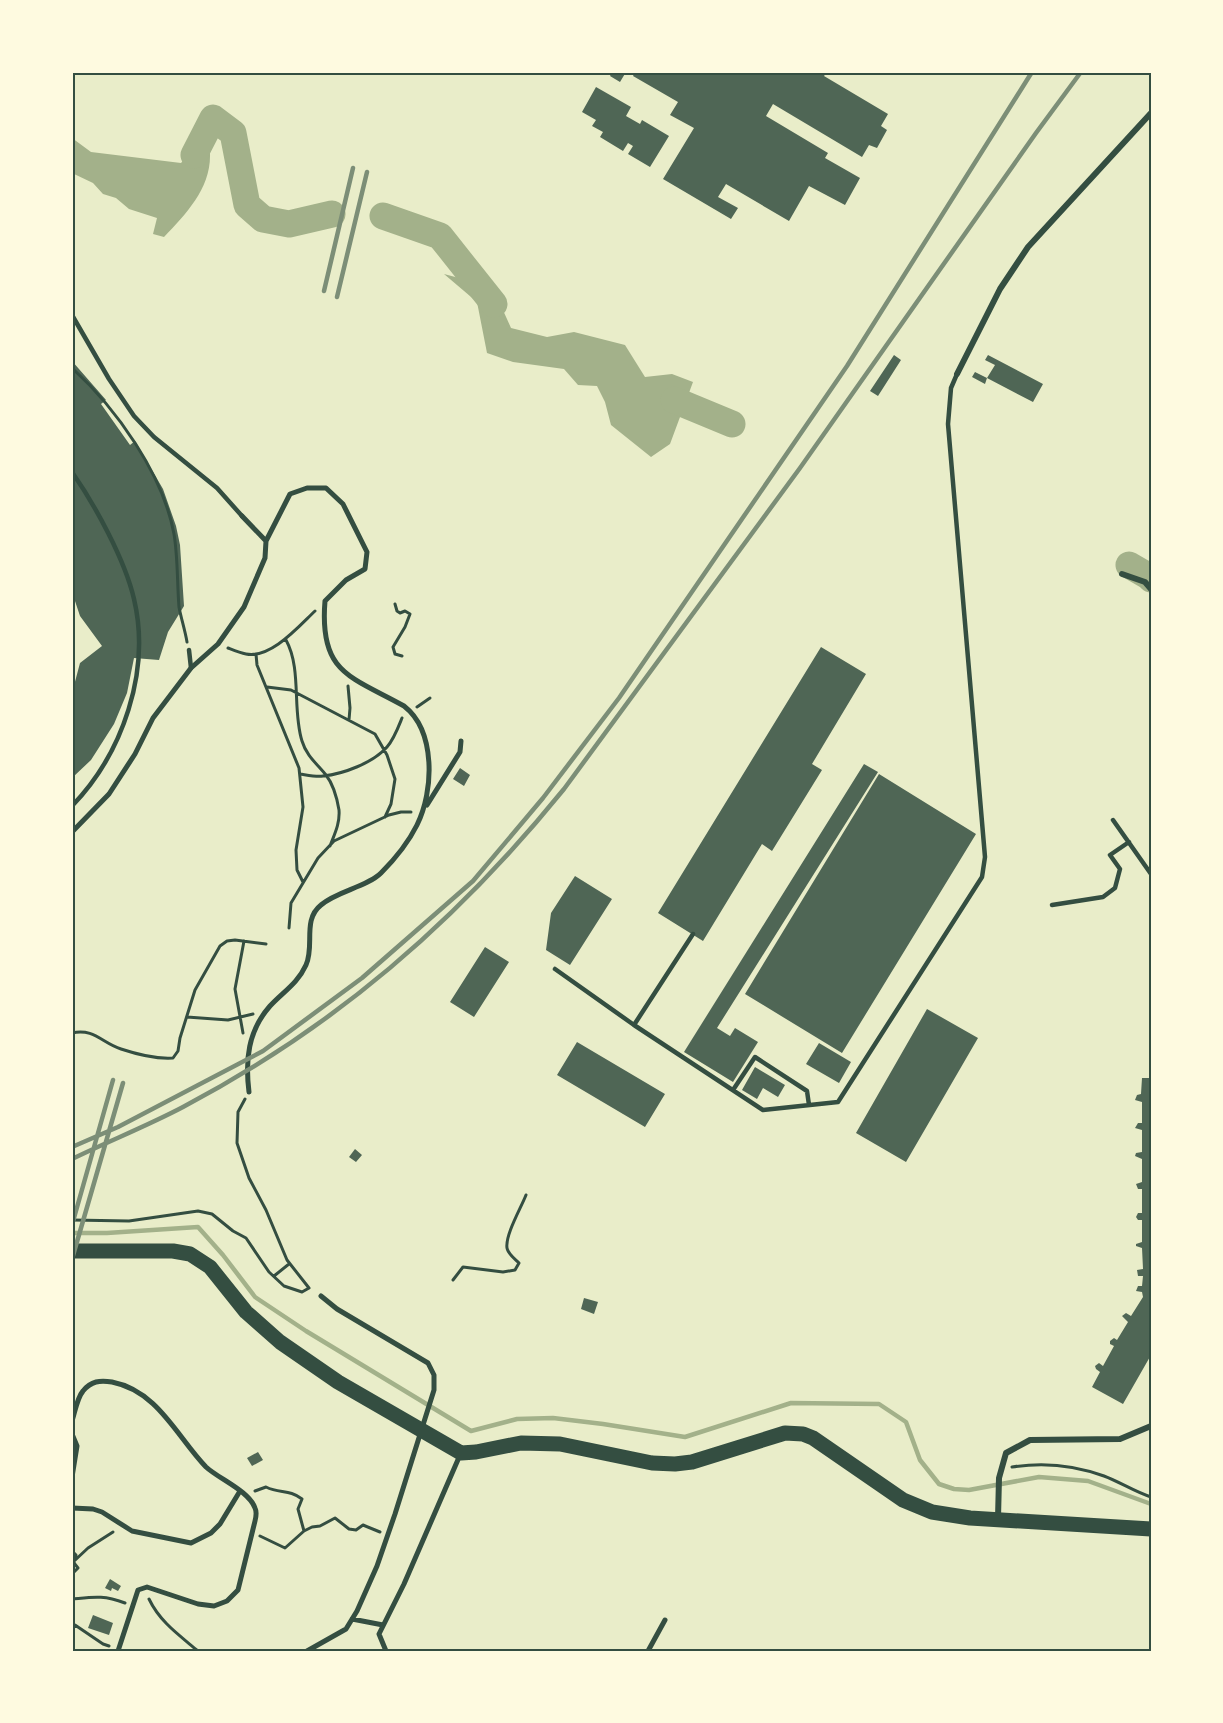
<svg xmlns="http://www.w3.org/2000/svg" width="1223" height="1723" font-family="Barlow,sans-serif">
  <rect width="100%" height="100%" fill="#e9edc9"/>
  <path fill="#a3b18a" d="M210 116 211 129 205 137C210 143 209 146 210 154 211 188 186 214 164 237L153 234 157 218 129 209 116 198 103 194 93 183 72 173V138L91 152 181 163 195 147 201 128Z
    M444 274 485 285 502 308 511 328 547 337 574 332 625 345 645 377 672 374 693 382 670 444 651 457 611 425 605 402 597 386 578 385 564 369 513 362 487 353 477 302Z"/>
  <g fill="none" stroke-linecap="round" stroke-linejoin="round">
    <path stroke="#a3b18a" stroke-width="4.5" d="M72 1233H107L198 1227 223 1255 255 1297 306 1331 471 1431 517 1419 553 1418 603 1424 685 1437 791 1403 879 1404 906 1422 920 1460 939 1484 954 1489 969 1490 1039 1477 1088 1481 1151 1504"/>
    <path stroke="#a3b18a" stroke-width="27" d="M194 155 213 118 233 133 247 205 263 219 289 224 332 214
      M383 216 440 236 494 304
      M674 400 732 424
      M1129 565 1148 576 1151 579"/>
  </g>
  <path fill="#4f6655" d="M612 72H626L620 82 610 76Z
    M635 72H827L824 76 888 114 881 126 887 130 877 148 869 145 862 157 773 104 766 116 828 153 825 158 860 178 845 205 809 186 789 221 726 184 718 197 738 208 731 219 663 179 694 128 670 115 678 102 633 76Z
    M596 87 631 107 626 116 640 124 642 120 669 136 650 167 628 154 633 146 628 143 623 151 600 137 603 132 592 126 596 120 582 112Z
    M894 355 901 360 878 396 870 391Z
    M988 355 1043 384 1033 402 987 378 995 365 985 360Z
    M72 361 106 400 101 404 130 445 135 441 163 489 176 526 180 545 184 606 168 632 159 660 134 658 127 693 114 724 91 760 72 778V693L80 663 102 646 80 616 72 592Z
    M975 372 987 378 985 384 972 377Z
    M821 647 866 674 812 764 822 770 772 851 762 844 703 941 658 913Z
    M864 764 878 772 717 1028 730 1036 735 1028 758 1042 733 1082 684 1052Z
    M460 768 470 775 464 786 453 779Z
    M879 774 976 834 842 1053 745 994Z
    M575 876 612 899 570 965 546 950 551 913Z
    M485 947 509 962 474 1017 450 1002Z
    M927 1009 978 1038 906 1162 856 1133Z
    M577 1042 665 1094 645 1127 557 1075Z
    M819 1043 851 1062 839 1083 806 1064Z
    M755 1067 785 1085 778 1097 763 1088 757 1099 742 1090Z
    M1142 1078H1151V1355L1123 1404 1092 1387 1100 1372 1096 1369 1095 1366 1099 1363 1103 1366 1114 1346 1110 1344V1341L1114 1338 1117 1340 1128 1322 1122 1316 1126 1313 1131 1316 1143 1297 1142 1292 1136 1291 1138 1286H1142L1143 1276H1138L1137 1270 1143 1269 1142 1248 1136 1246V1244L1142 1242V1220H1138L1136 1217 1138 1213H1142V1189H1138L1136 1184 1142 1182V1159L1135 1156 1136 1153 1142 1152V1130L1135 1128 1138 1123H1142V1102L1135 1100 1137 1095 1141 1094Z
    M355 1149 362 1155 356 1162 349 1157Z
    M584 1298 598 1302 594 1314 581 1309Z
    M258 1452 263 1460 252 1466 247 1458Z
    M110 1579 121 1586 118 1591 112 1588 111 1591 105 1588Z
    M93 1615 113 1623 109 1635 88 1628Z"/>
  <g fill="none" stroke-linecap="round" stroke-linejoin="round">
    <path stroke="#344e41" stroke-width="3" d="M72 368C116 408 163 474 174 534 178 558 177 582 179 607 181 618 185 630 187 642
      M395 604 397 611 400 613 405 611 410 614 405 627 393 647 395 654 402 656
      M286 640C302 669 292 710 302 741 306 755 317 764 326 775 333 784 337 798 339 810 340 823 335 833 330 846
      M228 648C233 650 240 653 246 654 271 659 299 626 315 611
      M256 654 257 665 299 768 303 807 296 850 297 870 303 882
      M348 686 350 708 349 720
      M267 687 291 690 375 734 387 755 395 779 391 804 385 817
      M417 707 430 698
      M300 774C307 775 316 777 323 776 343 774 373 763 387 747 394 739 398 728 402 718
      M289 928 291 903 318 858 334 841 389 815 401 812H411
      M187 1017 228 1020 253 1014
      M72 1033C94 1028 102 1043 121 1049 136 1054 158 1059 173 1058L178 1051 180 1038 195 990 220 946 227 941 235 940 266 944
      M243 1033 235 989 244 941
      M245 1099 238 1112 237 1143 249 1178 266 1210 287 1260 309 1288
      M72 1220 129 1221 198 1211 212 1214 233 1231 246 1238 269 1272 284 1286 302 1292 309 1288
      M274 1276 289 1264
      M453 1280 463 1267 503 1272 515 1270 519 1263C515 1259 508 1254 507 1248 505 1235 521 1208 526 1195
      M1012 1467C1043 1462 1074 1465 1104 1476 1120 1482 1135 1492 1151 1497
      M255 1491 266 1487C280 1494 289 1489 302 1499L298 1509 304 1531
      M260 1536 285 1548 304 1531 312 1527 320 1526 335 1518 349 1529 356 1530 363 1525 380 1532
      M72 1551 76 1555 74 1563 78 1568 72 1574
      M72 1563 88 1548 113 1532
      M72 1599C94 1597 103 1595 125 1603
      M149 1599C160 1622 179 1635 198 1651
      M72 1630 75 1625 103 1644 109 1646"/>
    <path stroke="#344e41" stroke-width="4.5" d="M72 315 109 379 134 416 154 437 217 488 242 516
      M72 472C95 505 125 560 134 599 151 671 123 753 72 806
      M189 650 191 668
      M1113 820 1151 874
      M1052 905 1103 897 1115 888 1120 869 1110 855 1129 842
      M693 934 634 1025 763 1110 838 1102 982 877 985 857 948 424 951 388 957 374
      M555 969 634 1025
      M733 1090 755 1057 807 1091 809 1105"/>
    <path stroke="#344e41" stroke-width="5" d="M242 516 266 541
      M427 805 460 752 461 741
      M72 832 109 794 135 754 153 718 191 668 218 644 244 607 265 558 266 541 290 494 307 488H326L343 504 367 552 365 569 346 580 325 601C319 673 350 676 404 706 436 731 434 791 417 825 409 841 394 860 381 873 367 887 337 891 321 905 302 920 315 946 306 965 298 983 283 992 270 1006 248 1031 245 1060 249 1092
      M72 1421C75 1412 77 1398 83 1391 91 1381 100 1380 112 1382 158 1391 177 1437 206 1467 219 1479 249 1491 255 1508 257 1512 256 1517 255 1521L238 1590 227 1601 214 1606 198 1604 147 1587 138 1590 118 1651
      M72 1434 77 1446 72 1477
      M72 1508 93 1509 102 1512 132 1531 191 1543 211 1533 220 1524 240 1491
      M352 1619 383 1625
      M307 1651 346 1629 357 1611 377 1566 395 1514 434 1390V1375L428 1363 337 1309 321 1296
      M386 1651 379 1634 404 1584 460 1455
      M648 1651 665 1620"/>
    <path stroke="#344e41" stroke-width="6" d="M957 374 1000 289 1028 247 1151 113
      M1122 574 1145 582 1151 589
      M998 1518 999 1478 1006 1453 1030 1440 1120 1439 1151 1426"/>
    <path stroke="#344e41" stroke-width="15" d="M72 1251H173L190 1254 210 1267 246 1312 280 1342 338 1382 461 1453 476 1452 521 1443 560 1444 652 1463 675 1464 692 1462 785 1433 803 1434 813 1438 903 1500 932 1512 970 1518 1151 1529"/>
    <path stroke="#7c8e77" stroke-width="4.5" d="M324 291 353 168
      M337 297 367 172
      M72 1147 118 1127 263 1051 362 978 473 881 543 798 619 698 847 366 1032 72
      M72 1159C109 1141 147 1126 183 1107 335 1027 456 922 564 789L800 468 1036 133 1081 72
      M72 1225 113 1080
      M72 1259 123 1083"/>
  </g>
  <rect width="1223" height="1723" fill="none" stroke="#fefae0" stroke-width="147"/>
  <rect x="74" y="74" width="1076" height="1576" fill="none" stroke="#344e41" stroke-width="2"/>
</svg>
